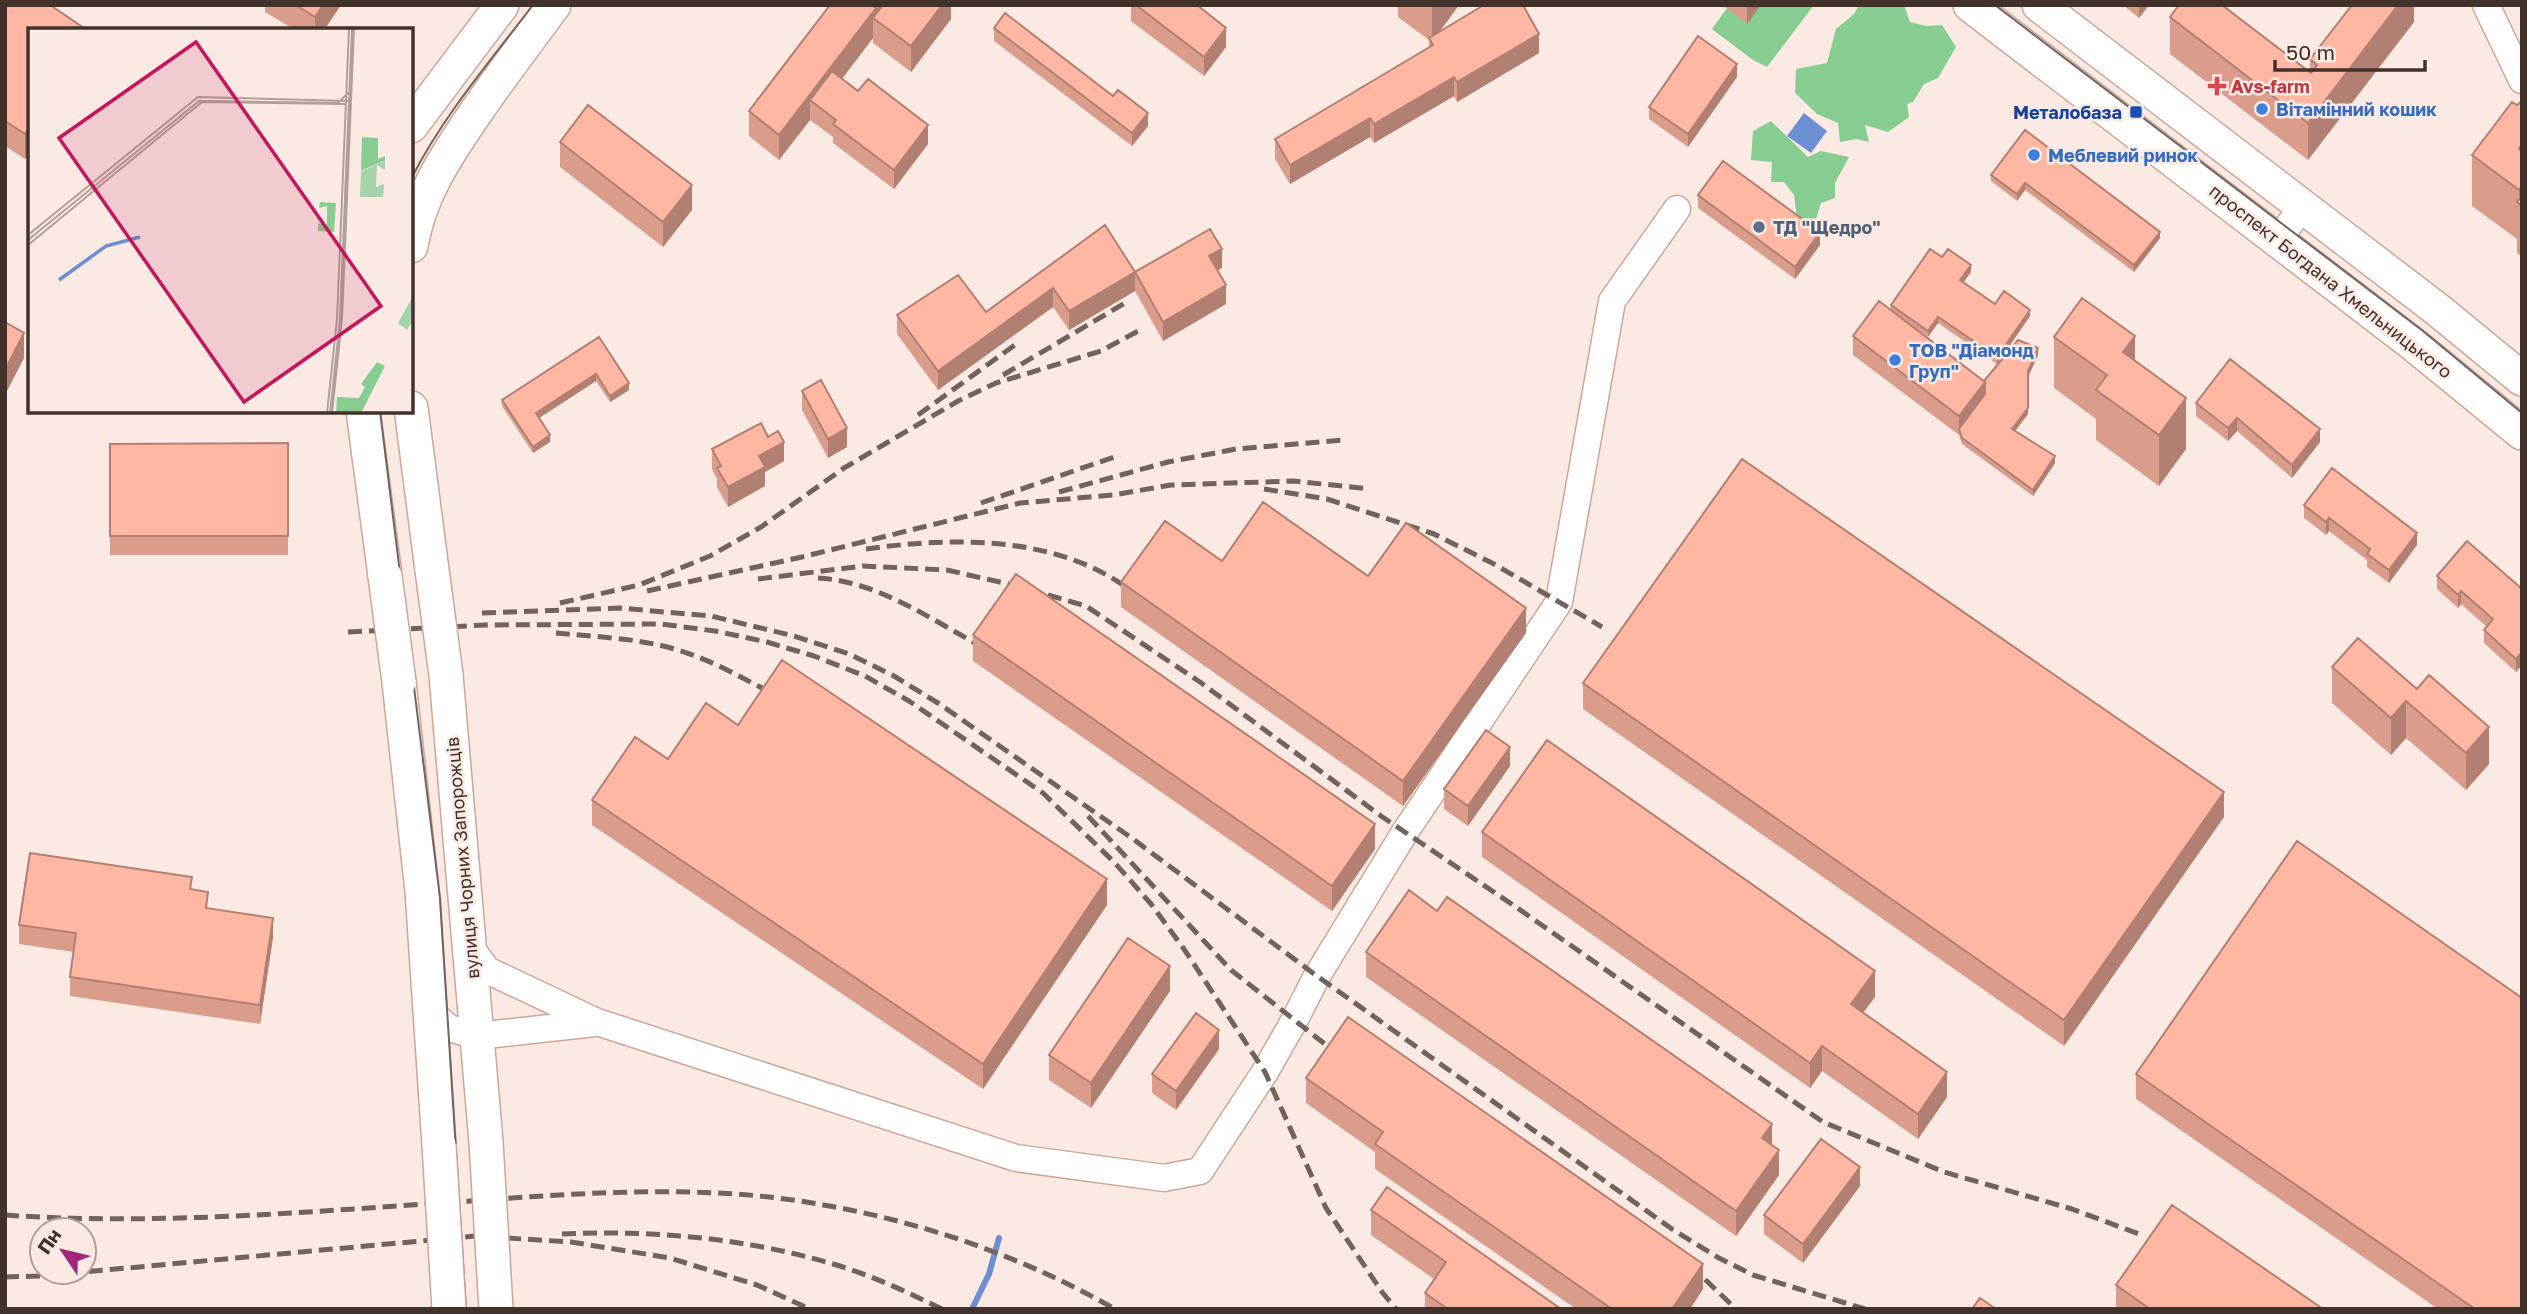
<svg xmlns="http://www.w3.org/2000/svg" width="2527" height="1314" font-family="'Golos Text',sans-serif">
  <rect width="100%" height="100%" fill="#faeae3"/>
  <path fill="#87cd91" d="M1761 5H1814L1767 67 1753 60 1712 29 1727 8Z
    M1859 5H1904L1910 22 1926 26 1942 25 1956 47 1938 78 1924 84 1913 102 1907 104 1909 117 1888 132 1865 125 1869 142 1856 139 1840 142 1838 123 1817 114 1795 93 1796 69 1827 63 1836 29 1854 14Z
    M1771 121 1808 157 1821 151 1849 157 1835 183V198L1821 203 1816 219 1797 218 1794 195 1784 182H1771L1772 162 1751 160 1753 131Z"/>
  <path fill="#6c8ed2" d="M1804 113 1827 131 1811 153 1787 136Z"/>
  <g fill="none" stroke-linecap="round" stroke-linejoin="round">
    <path stroke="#6c8ed2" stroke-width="6" d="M972 1309 989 1274 999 1238"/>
    <defs>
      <path id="minor" d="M2486 5 2522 80
        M2278 240 2303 206
        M471 948 487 970 597 1022 1016 1158 1164 1178 1200 1171 1265 1072 1294 1021 1317 976 1405 832 1559 602 1612 301 1677 209
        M431 1012 449 1028 477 1036 595 1023"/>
      <path id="major" d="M1970 5 2413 344 2522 433
        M2039 5 2438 310 2522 379
        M411 126 502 5
        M411 246C419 196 446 156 474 115 499 78 527 42 554 5
        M411 408 432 570
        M363 411 385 576
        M446 675 486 1142
        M399 682 422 891 439 1145"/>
    </defs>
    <use href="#minor" stroke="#cca797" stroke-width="29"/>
    <use href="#major" stroke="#cca797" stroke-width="36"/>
    <use href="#minor" stroke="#fff" stroke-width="26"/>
    <use href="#major" stroke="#fff" stroke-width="33"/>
    <path stroke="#72635c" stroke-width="2" d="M1995 5 2423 331 2522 413
      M411 179C443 116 490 61 533 5
      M380 411 440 898 466 1309"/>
    <path stroke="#72635c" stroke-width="5" stroke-dasharray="14 7" stroke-linecap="butt" d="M1003 375 1125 303
      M918 415 1019 342
      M1264 489 1327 499 1434 534 1494 564 1602 627
      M1059 492 1168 462 1236 449 1344 440
      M981 503 1120 455
      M866 549C952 537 1052 535 1126 587
      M818 578C875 581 926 616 975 643
      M758 579 863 566 947 570 1017 586 1086 606 1200 682 1381 816 1516 907 1823 1122 1944 1172 2072 1209 2139 1234
      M647 591 802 557 1020 503 1113 495 1171 485 1294 481 1370 489
      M560 603 639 585 710 556 761 527 844 468 958 401 996 383 1101 351 1140 330
      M482 613 619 608 711 616 794 636 849 654 894 676 938 703 1133 839 1317 976 1672 1229 1717 1257 1753 1275 1865 1309
      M348 632 486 625 661 624 715 631 767 642 814 656 865 676 909 701 1043 793 1114 862 1151 904 1184 949 1265 1072 1326 1208 1382 1292 1396 1309
      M556 633C596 637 639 638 678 650 708 659 735 674 762 688
      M1088 816 1231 970 1335 1052
      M5 1215C160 1226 316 1211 470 1201 567 1194 664 1187 760 1196 884 1209 1006 1247 1115 1309
      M562 1234C654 1230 745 1238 833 1264 871 1275 907 1292 942 1309
      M1690 1265 1736 1309
      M5 1277 40 1276 475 1236 571 1242 670 1258 757 1285 810 1309"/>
    <defs>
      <path id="major-bridge" d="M432 570 446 675
        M385 576 399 682
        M486 1142 496 1309
        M439 1145 449 1309"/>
    </defs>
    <use href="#major-bridge" stroke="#cca797" stroke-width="36" stroke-linecap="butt"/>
    <use href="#major-bridge" stroke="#fff" stroke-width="33"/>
  </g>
  <path fill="#da9d8c" d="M5 5 30 30V152L25 159 5 146Z
    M265 5H341L324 30H295L265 12Z
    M830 5H951V19L911 72 873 43V38L842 78 928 144 894 189 833 143V137L810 120 779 160 749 136V111Z
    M1131 5H1197L1226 47 1204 76 1131 21Z
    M1398 5H1459L1440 31 1539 53 1457 102 1454 96 1374 143 1370 137 1290 184 1275 159V139L1429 48V40L1398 17Z
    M1723 5H1761L1747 24Z
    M2123 5H2149L2139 18Z
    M2414 5V22L2308 160 2170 54V17L2310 73V59Z
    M994 28 1148 126 1132 146 994 41Z
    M1737 77 1688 147 1649 119V107Z
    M2522 101V257L2517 253V239L2472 206V155Z
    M2025 130 2160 238 2134 272 2025 190 2017 201 1991 181V175Z
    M560 142 692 210 663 247 560 167Z
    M1698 195 1820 245 1795 279 1698 208Z
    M1105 225 1135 272 1222 268 1218 270 1226 304 1163 341 1135 291 1069 330 1053 307 938 390 897 334V315L986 312Z
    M1942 257 1971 272 1963 282 1995 304 2030 316 1997 364 1938 323 1928 337 1901 318 1984 381 2038 355 2028 377V414L2015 431 2055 463 2033 496 1962 444 1959 435 1853 355V336L1891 310V305Z
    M599 337 629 390 610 402 596 381 539 418 550 442 533 453 502 406V400Z
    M2054 337 2135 361 2186 449 2159 486 2096 440V419L2054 388Z
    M802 391 847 447 828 458 802 410Z
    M2196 403 2320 442 2292 478 2237 431 2228 441 2196 416Z
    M768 437 784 461 765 472V486L728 507 717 487V479L712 469V449Z
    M288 443V555H110V444Z
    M2304 505 2417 545 2389 583 2367 567V560L2329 531 2326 535 2304 518Z
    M1222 561 1368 576 1526 633 1403 806 1121 607V582Z
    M2437 576 2522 589V665L2516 672 2484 643V630L2487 627 2461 604 2458 608 2437 589Z
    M973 635 1375 849 1332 911 973 661Z
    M2358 638 2489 764 2466 790 2406 738 2391 755 2332 703V667Z
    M1583 683 2224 817 2064 1046 1583 709Z
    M738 725 1107 905 983 1089 592 825V800L668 759Z
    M1510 766 1468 826 1444 809V789Z
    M1482 832 1875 997 1863 1012 1947 1097 1918 1139 1822 1071 1810 1088 1482 857Z
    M192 889 208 908 273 937 260 1024 70 996V977L74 952 19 944V925Z
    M1366 952 1772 1145 1779 1175 1736 1236 1366 977Z
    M1170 991 1091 1108 1049 1080V1055Z
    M1219 1049 1176 1110 1152 1093V1074Z
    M2136 1074 2522 1309H2438L2136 1099Z
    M1306 1078 1703 1289 1690 1309H1576L1375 1169V1152L1306 1103Z
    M1860 1186 1803 1263 1764 1234V1215Z
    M1371 1210 1561 1309H1425V1293L1434 1279 1371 1235Z
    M2116 1285 2323 1309H2116Z"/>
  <path fill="#b28072" d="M323 5H341L324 30H315V17Z
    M872 5H881V18H873V38L820 108 810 100V120L779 160V135Z
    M942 5H951V19L911 72V46Z
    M1432 5H1459L1432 42Z
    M1747 5H1761L1747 24Z
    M2139 5H2149L2139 18Z
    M2398 5H2414V22L2308 160V123Z
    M1226 28V47L1204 76V57Z
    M1539 34V53L1457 102V82Z
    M1737 64V77L1688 147V134Z
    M1454 77V96L1374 143V124Z
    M1148 113V126L1132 146V133Z
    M1370 118V137L1290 184V165Z
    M928 125V144L894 189V170Z
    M30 127V152L25 159V134Z
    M2522 144V206L2519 204V149Z
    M2025 183V190L2017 201V194Z
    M692 185V210L663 247V222Z
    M1820 232V245L1795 279V267Z
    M2160 232V238L2134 272V265Z
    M1222 249V268L1209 275V256Z
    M1971 265V272L1960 287V280Z
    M1135 272V291L1069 330V311Z
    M1226 285V304L1163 341V322Z
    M1053 288V307L938 390V371Z
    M2030 310V316L1997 364V357Z
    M1938 317V323L1928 337V331Z
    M24 333V358L5 395V370Z
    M2135 336V387L2123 352Z
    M2038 348V355L2028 377V371Z
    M596 374V381L536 420V413Z
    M1985 382V401L1959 429V416Z
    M629 383V390L610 402V396Z
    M2186 398V449L2159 486V435Z
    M2028 408V414L2012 435V429Z
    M2237 418V431L2228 441V428Z
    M847 428V447L828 458V439Z
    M2320 429V442L2292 478V465Z
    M550 435V442L533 453V447Z
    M784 442V461L765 472V486L728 507V487L759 456Z
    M2055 456V463L2033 496V490Z
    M2329 518V531L2326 535V522Z
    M2417 533V545L2389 583V570Z
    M2461 591V604L2458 608V595Z
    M1526 608V633L1403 806V781Z
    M2522 652V665L2516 672V659Z
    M2406 701V738L2391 755V718Z
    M2489 727V764L2466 790V753Z
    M1510 747V766L1468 826V806Z
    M2224 792V817L2064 1046V1020Z
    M1375 824V849L1332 911V886Z
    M1107 879V905L983 1089V1064Z
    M273 918V937L260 1024V1005Z
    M1170 966V991L1091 1108V1083Z
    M1875 971V997L1851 1029V1004Z
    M1219 1030V1049L1176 1110V1091Z
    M1822 1046V1071L1810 1088V1063Z
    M1947 1072V1097L1918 1139V1114Z
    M1772 1124V1150L1762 1138Z
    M1779 1150V1175L1736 1236V1211Z
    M1860 1167V1186L1803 1263V1244Z
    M1703 1264V1289L1690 1309H1672Z"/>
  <path fill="#feb7a3" stroke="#b28072" stroke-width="2" d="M5 5H50L87 30H30V127L25 134 5 121Z
    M296 5H323L315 17Z
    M830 5H872L876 8 779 135 749 111Z
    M883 5H942L911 46 873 18Z
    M1136 5H1197L1226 28 1204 57Z
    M1484 5H1523L1539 34 1457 82 1454 77 1374 124 1370 118 1290 165 1275 139 1433 45 1429 38Z
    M2179 5H2222L2311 73 2317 65 2310 59 2352 5H2398L2308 123 2170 17Z
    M1005 13 1113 96 1118 90 1148 113 1132 133 994 28Z
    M1698 36 1737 64 1688 134 1649 107Z
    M832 71 858 91 868 79 928 125 894 170 833 124 836 120 810 100Z
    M2522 101V144L2519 149 2522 151V185L2519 190 2472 155 2512 102 2517 105Z
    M588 105 692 185 663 222 560 142Z
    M2025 130 2160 232 2134 265 2025 183 2017 194 1991 175Z
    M1723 161 1820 232 1795 267 1698 195Z
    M2522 195V206L2517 202Z
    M1105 225 1135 272 1069 311 1053 288 938 371 897 315 958 275 986 312Z
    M1210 229 1222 249 1209 256 1226 285 1163 322 1135 272Z
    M1930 249 1942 257 1948 249 1971 265 1960 280 1995 304 2004 291 2030 310 1997 357 1938 317 1928 331 1891 305Z
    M2082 298 2135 336 2123 352 2186 398 2159 435 2096 390 2107 375 2054 337Z
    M1879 301 1985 382 1959 416 1853 336Z
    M5 322 24 333 5 370Z
    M599 337 629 383 610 396 596 374 536 413 550 435 533 447 502 400Z
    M2018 340 2038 348 2028 371V408L2012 429 2055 456 2033 490 1962 438 1959 429 1985 394V382L1984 381Z
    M2230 359 2320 429 2292 465 2237 418 2228 428 2196 403Z
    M821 380 847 428 828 439 802 391Z
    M761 423 768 437 778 431 784 442 759 456 765 467 728 487 717 468 721 466 712 449Z
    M288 443V536H110V444Z
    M1742 459 2224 792 2064 1020 1583 683Z
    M2332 468 2417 533 2389 570 2367 554 2370 549 2329 518 2326 522 2304 505Z
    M1263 502 1368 576 1406 523 1526 608 1403 781 1121 582 1165 521 1222 561Z
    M2467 541 2522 589V652L2516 659 2484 630 2493 619 2461 591 2458 595 2437 576Z
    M1016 574 1375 824 1332 886 973 635Z
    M2358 638 2417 689 2429 675 2489 727 2466 753 2406 701 2391 718 2332 667Z
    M782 660 1107 879 983 1064 592 800 635 737 668 759 706 703 738 725Z
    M1486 730 1510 747 1468 806 1444 789Z
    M1547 740 1875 971 1851 1004 1947 1072 1918 1114 1822 1046 1810 1063 1482 832Z
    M2297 841 2522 998V1309H2475L2136 1074Z
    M30 853 192 877 190 889 208 892 206 908 273 918 260 1005 70 977 76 933 19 925Z
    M1409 890 1437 911 1447 897 1772 1124 1762 1138 1779 1150 1736 1211 1366 952Z
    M1128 938 1170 966 1091 1083 1049 1055Z
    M1196 1013 1219 1030 1176 1091 1152 1074Z
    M1348 1017 1703 1264 1672 1309H1612L1375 1144 1383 1132 1306 1078Z
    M1821 1139 1860 1167 1803 1244 1764 1215Z
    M1387 1187 1561 1309H1448L1425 1293 1446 1262 1371 1210Z
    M2172 1205 2323 1309H2150L2116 1285Z
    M1980 1298 1996 1309H1972Z"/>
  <path fill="#e0444e" stroke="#faeae3" stroke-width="2.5" d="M2213.5 75.5h7v7h7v7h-7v7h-7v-7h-7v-7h7z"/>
  <g fill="#3f7fe0" stroke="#faeae3" stroke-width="2.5">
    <circle cx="2262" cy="109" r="7"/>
    <circle cx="2034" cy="155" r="7"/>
    <circle cx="1895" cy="360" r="7"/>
  </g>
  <rect fill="#1a4fb4" stroke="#faeae3" stroke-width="2.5" x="2129" y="105" width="14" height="14" rx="3.5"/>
  <circle fill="#5c6f8a" stroke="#faeae3" stroke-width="2.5" cx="1759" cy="227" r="7"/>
  <g text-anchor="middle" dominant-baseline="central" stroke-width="5" stroke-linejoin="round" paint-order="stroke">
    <g font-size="18" font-weight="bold" fill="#be3a42" stroke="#faeae3" text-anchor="start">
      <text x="2231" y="86">Avs-farm</text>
    </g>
    <g font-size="18" font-weight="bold" fill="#366cbe" stroke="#faeae3" text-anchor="start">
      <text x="2276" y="109">Вітамінний кошик</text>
      <text x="2048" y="155">Меблевий ринок</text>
      <text x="1909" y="350">ТОВ "Діамонд<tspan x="1909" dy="21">Груп"</tspan></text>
    </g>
    <g font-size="18" font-weight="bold" fill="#164399" stroke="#faeae3" text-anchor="end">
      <text x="2122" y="112">Металобаза</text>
    </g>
    <g font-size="18" font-weight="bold" fill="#4e5e75" stroke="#faeae3" text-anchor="start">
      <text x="1773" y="227">ТД "Щедро"</text>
    </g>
    <g font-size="18" fill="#41322b" stroke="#faeae3">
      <text transform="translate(2331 281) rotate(38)">проспект Богдана Хмельницького</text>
      <text transform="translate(462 858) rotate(-95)">вулиця Чорних Запорожців</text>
    </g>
  </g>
  <g transform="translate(28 28)">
    <rect width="385" height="385" fill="#faeae3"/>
    <path d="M357 132V142L349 137 348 159 356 156 355 169H332L333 144ZM385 268V292L379 302 370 295Z" fill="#a4d2aa"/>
    <path d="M334 109 350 110V131L357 128V132L333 143ZM292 174 308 175 306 204 290 203V195L299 198V178L291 180ZM349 334 357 338 333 385H308L309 369 331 370 337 359 333 356Z" fill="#87cd91"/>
    <path fill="none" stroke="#6c8ed2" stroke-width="3.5" d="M31 252 78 218 112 209"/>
    <path fill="none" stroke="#b0a099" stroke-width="2" d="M0 207 170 69 321 73M0 212 171 73 310 75 321 64M0 217 174 74 318 76M299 385 309 291 321 0M302 385 312 291 324 0M304 385 314 291 326 0"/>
    <path fill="#c2185b" fill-opacity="0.15" stroke="#c2185b" stroke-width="3.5" d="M168 14 353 278 216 374 31 110Z"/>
    <rect width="385" height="385" fill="none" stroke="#41322b" stroke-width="3.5"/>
  </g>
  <rect width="2527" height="1314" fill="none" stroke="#41322b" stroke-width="14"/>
  <g transform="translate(63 1251) rotate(305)"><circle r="33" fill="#faeae3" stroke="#b0a099" stroke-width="2"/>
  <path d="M0-5L12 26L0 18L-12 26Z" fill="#a1267c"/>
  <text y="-10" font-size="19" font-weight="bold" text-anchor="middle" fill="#41322b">Пн</text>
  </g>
  <path d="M2275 60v10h150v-10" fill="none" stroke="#41322b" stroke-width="3.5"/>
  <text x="2286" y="60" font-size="21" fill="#41322b" stroke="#faeae3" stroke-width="5" paint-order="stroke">50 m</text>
</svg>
